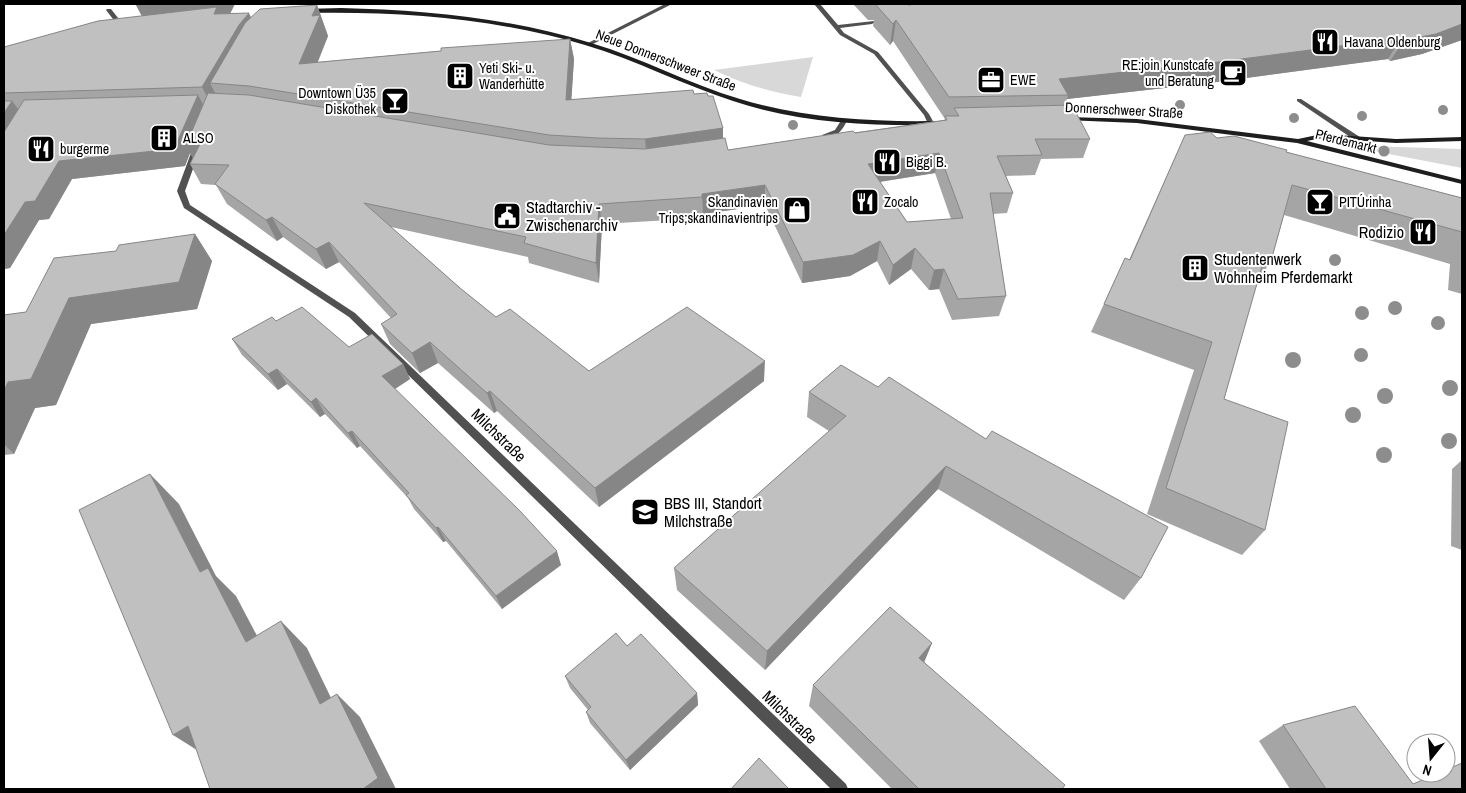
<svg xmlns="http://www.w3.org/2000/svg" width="1466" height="793" font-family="'Archivo Narrow',sans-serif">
  <rect width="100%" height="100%" fill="#fff"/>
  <path fill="#d8d8d8" d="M813 57 801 97C770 92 742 84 714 70Z
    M1366 146 1462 149V168L1368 150Z"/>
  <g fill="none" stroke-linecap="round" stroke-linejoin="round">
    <path fill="#515151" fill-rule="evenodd" d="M665 4H672L591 45 586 44Z
      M814 4H820L838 25 874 21 875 22 872 24 840 28 844 33 878 52 929 114 934 123 932 124H928L924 115 874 54 840 35Z
      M107 9H111L122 23 119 32 114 31 116 23 106 10Z
      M1297 99H1301L1363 139 1356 141 1297 101Z"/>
    <path fill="#515151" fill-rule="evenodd" d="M842 119 847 120C843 131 835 139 822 139V135L835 130Z
      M191 153H197L198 155 185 191 190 205 355 313 846 784 848 789H831L349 317 184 208 177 191Z"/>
    <path fill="#1e1e1e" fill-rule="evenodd" d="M341 8C425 10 510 18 591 43 642 58 689 84 740 99 803 118 870 122 935 121L939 123 935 125C868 126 798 123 733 101 683 85 636 60 585 45 494 18 400 11 305 13L302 11 305 9Z
      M1067 117 1137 119 1298 139 1322 134 1396 139 1462 137V141L1396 143 1322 138 1307 141 1462 180V184L1297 143 1137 123 1065 120 1064 119Z"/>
  </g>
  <g fill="#8d8d8d">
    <circle cx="1180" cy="105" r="5"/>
    <circle cx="1443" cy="110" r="5"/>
    <circle cx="1362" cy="116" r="5"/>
    <circle cx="1294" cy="118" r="5"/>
    <circle cx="793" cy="125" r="5"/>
    <circle cx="1384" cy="151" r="5.5"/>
    <circle cx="1335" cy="260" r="6"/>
    <circle cx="1395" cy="308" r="7"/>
    <circle cx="1362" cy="313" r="7"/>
    <circle cx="1438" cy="323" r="7"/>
    <circle cx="1361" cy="355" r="7"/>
    <circle cx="1293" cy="360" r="8"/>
    <circle cx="1450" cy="388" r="8"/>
    <circle cx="1385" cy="396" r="8"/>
    <circle cx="1353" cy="415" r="8"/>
    <circle cx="1449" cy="441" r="8"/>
    <circle cx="1384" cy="455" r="8"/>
  </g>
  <path fill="#a5a5a5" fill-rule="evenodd" d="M853 4H1462V40L1422 54 1390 61 1388 59 1209 83 1067 99 1065 105 1090 139 1083 158 1041 159 1035 175 1006 176 1013 193 1007 213 993 214 1006 296 999 316 952 320 939 289 929 290 911 269 889 285 877 261 850 276 802 283 765 205 703 214V218L602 224 599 283 529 263 528 257 391 227 460 288 496 317 589 371 764 381 599 507 497 411 494 413 438 363 420 373 390 344 381 324 391 318 339 262 326 269 283 237 277 241 227 204 216 185 201 184 190 164 193 158 190 153 185 166 72 179 49 219 39 220 10 268 4 269V47L142 16 136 5 230 14 251 17 317 5 328 36 318 62 570 39 574 59 571 100 694 94 708 96 723 128V138L728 150 944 120 945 119 893 41 890 45 873 26 874 20H868ZM935 173 951 219 907 222 880 182Z
    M1185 135 1217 138 1286 152 1462 198V294L1448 290 1450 264 1284 215 1271 261 1257 282 1224 399 1265 530 1242 555 1147 514 1194 370 1091 332 1125 258 1129 260Z
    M195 234 212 261 197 309 91 324 56 405 35 408 14 454 4 455V315L26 312 116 251Z
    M276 321 349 347 403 364 410 379 395 389 561 565 502 609 446 541 443 542 414 509 408 498 360 446 357 448 325 414 320 417 287 384 278 390 242 355 232 339Z
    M841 365 1141 578 1124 600 938 489 765 670 677 590 674 568 829 431 807 417 809 392Z
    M1462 460V550L1451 546 1452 469Z
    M932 643 924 662 1062 789H892L809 706 813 685Z
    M627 646 697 693 698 705 630 770 590 723 586 712 588 710 570 688 565 676Z
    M1283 725 1413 784 1462 789H1290L1259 741Z"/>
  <path fill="#868686" d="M149 4H235L229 16 146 24 136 5Z
    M317 5 328 36 308 85 299 64 312 16Z
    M249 13 257 30 210 83 216 95 211 104 202 87 239 25Z
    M896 20 893 41 890 45 893 24Z
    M1462 24V40L1422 54 1390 61 1404 40Z
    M1401 38 1388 59 1209 83 1067 99 1068 95 1059 79Z
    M570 39 574 59 570 122 566 100Z
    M198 95 207 112 200 144 197 164 190 153 185 166 72 179 49 219 39 220 10 268 4 269V235L25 202 59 161Z
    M12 101 25 118 4 153V113Z
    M723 128V150L647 161 645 139Z
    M939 153 935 173 865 184 868 164Z
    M765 185V205L703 214 702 194Z
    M599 204 602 224 599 283 596 263Z
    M272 217 283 237 277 241 266 220Z
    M195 234 212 261 197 309 91 324 56 405 35 408 14 454 4 444V391L8 382 69 298Z
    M880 241 877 261 850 276 802 283 803 262Z
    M329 242 339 262 326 269 316 249Z
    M915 248 911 269 889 285 893 265Z
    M944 269 939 289 929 290 934 270Z
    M430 342 438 363 420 373 412 353Z
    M765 361 764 381 599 507 595 488Z
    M403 364 410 379 390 392 382 376Z
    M277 369 287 384 278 390 268 374Z
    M490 391 497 411 494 413 487 393Z
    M316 398 325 414 320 417 311 402Z
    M352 431 360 446 357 448 348 433Z
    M946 466 938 489 765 670 767 651Z
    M150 474 179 504 216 576 236 596 274 668 246 642 200 572Z
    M438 527 446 541 443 542 436 528Z
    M557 551 561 565 502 609 496 596Z
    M281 621 307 648 345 727 320 704Z
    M932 643 923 665 919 658Z
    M697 693 698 705 630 770 626 760Z
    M337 694 360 717 396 789H363Z
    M188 726 208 757 173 735Z"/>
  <path fill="#c0c0c0" stroke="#868686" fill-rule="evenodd" d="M135 4H149L136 5Z
    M877 4H909L908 5 917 4H1462V24L1436 34 1404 40 1401 38 1219 62 1059 79 1068 95 949 97 896 20 893 24 876 5Z
    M317 5 312 16 320 15 299 64 441 51V48L570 39 566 100 693 90 694 94 707 93 708 96H713L723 128 645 139 598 138 549 135 249 86 210 83 245 23 260 9Z
    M217 7 214 14 249 13 239 25 202 87 4 93V47L98 21Z
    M208 93 249 95 549 145 645 149 725 138 728 150 853 131 855 133 947 120 945 116H959L954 108 1072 105 1090 139H1035L1042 155 997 156 1013 193H990L1006 296 958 299 944 269 934 270 915 248 893 265 880 241 853 255 803 262 765 185 702 194V197L599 204 596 263 524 243 526 237 364 203 460 288 496 317 510 309 589 371 687 307 765 361 595 488 490 391 487 393 430 342 412 353 381 324 397 314 329 242 316 249 272 217 266 220 215 184 229 165 190 164 200 144 186 145ZM939 153 963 218 907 222 868 164Z
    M198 95 174 149 59 161 35 201 25 202 4 235V132L24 100Z
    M4 101H12L4 113Z
    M1210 132 1217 138 1234 136 1287 150 1286 152 1462 198V232L1292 185 1271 261 1264 259 1224 399 1288 422 1265 530 1166 488 1212 342 1104 304 1125 258 1130 260 1185 135Z
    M195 234 179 282 69 298 31 379 8 382 4 391V315L26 312 54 258 116 251 119 245Z
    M302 307 349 347 372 334 403 364 382 376 520 511 557 551 496 596 438 527 436 528 406 495 409 493 352 431 348 433 316 398 311 402 277 369 268 374 232 339 272 317 276 321Z
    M841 365 878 387 889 377 986 439 992 431 1168 527 1141 578 946 466 767 651 674 568 846 416 809 392Z
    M150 474 200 572 208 568 246 642 281 621 320 704 337 694 378 778 363 789H210L188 726 173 735 79 510Z
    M890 607 932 643 919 658 1065 785 1062 789H919L813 685Z
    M616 633 627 646 641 634 697 693 626 760 586 712 591 707 565 676Z
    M1355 706 1413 784 1439 773H1446V770L1462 763V789H1326L1283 725Z
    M759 758 789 789H731Z"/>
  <defs>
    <symbol id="restaurant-square" viewBox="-11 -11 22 22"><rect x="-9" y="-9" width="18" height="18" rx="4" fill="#000" stroke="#fff"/><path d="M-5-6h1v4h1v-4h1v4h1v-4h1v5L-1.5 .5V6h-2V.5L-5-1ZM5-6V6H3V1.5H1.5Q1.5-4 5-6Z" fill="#fff"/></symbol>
    <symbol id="cafe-square" viewBox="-11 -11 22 22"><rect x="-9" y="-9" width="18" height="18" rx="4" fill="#000" stroke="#fff"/><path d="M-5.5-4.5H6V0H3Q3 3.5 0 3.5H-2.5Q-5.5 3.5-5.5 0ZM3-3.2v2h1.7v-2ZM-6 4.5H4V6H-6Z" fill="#fff"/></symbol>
    <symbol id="building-square" viewBox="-11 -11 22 22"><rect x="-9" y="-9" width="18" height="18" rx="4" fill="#000" stroke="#fff"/><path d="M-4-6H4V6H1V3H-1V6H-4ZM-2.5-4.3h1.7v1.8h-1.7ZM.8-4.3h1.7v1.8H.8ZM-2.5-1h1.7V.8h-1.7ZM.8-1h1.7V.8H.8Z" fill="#fff"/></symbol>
    <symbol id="office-square" viewBox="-11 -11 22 22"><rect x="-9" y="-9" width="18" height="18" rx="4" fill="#000" stroke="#fff"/><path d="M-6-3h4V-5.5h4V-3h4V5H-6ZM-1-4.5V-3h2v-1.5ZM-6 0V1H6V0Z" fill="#fff"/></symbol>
    <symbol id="bar-square" viewBox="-11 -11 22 22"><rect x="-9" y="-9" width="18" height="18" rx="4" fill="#000" stroke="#fff"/><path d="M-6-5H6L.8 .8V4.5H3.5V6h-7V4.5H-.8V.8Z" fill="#fff"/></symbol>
    <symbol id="shop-square" viewBox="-11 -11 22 22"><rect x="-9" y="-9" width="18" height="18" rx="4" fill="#000" stroke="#fff"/><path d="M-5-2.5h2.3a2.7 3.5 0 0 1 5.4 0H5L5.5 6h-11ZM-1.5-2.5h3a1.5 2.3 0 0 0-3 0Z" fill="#fff"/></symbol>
    <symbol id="civic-square" viewBox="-11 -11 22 22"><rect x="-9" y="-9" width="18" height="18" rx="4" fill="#000" stroke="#fff"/><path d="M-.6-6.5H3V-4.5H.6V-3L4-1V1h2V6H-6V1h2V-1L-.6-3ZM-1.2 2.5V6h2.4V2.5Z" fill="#fff"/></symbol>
    <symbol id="school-square" viewBox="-11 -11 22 22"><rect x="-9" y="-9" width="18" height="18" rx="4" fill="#000" stroke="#fff"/><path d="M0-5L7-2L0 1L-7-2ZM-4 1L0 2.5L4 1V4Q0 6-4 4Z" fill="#fff"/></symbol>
  </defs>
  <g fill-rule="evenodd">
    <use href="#restaurant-square" x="1309" y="26" width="32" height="32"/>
    <use href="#cafe-square" x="1217" y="57" width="32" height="32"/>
    <use href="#building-square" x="444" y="60" width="32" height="32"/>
    <use href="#office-square" x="975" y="64" width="32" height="32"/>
    <use href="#bar-square" x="379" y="85" width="32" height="32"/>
    <use href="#building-square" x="148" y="122" width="32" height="32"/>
    <use href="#restaurant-square" x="25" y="133" width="32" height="32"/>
    <use href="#restaurant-square" x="871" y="146" width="32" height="32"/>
    <use href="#restaurant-square" x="849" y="186" width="32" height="32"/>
    <use href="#bar-square" x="1304" y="186" width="32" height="32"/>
    <use href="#shop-square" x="781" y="194" width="32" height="32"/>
    <use href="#civic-square" x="491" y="200" width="32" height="32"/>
    <use href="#restaurant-square" x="1407" y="216" width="32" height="32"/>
    <use href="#building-square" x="1179" y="252" width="32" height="32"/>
    <use href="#school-square" x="629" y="496" width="32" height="32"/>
  </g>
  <g text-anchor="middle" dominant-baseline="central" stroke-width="4" stroke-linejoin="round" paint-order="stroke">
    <g font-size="14" fill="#000" stroke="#fff" text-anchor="start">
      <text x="1344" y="42">Havana Oldenburg</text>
      <text x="1214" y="65" text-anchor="end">RE:join Kunstcafe<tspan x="1214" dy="16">und Beratung</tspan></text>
      <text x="479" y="68">Yeti Ski- u.<tspan x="479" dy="16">Wanderhütte</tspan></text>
      <text x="1010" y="80">EWE</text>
      <text x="376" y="93" text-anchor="end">Downtown Ü35<tspan x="376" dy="16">Diskothek</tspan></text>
      <text x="183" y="138">ALSO</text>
      <text x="60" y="149">burgerme</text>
      <text x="906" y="162">Biggi B.</text>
      <text x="778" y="202" text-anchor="end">Skandinavien<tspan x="778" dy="16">Trips;skandinavientrips</tspan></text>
      <text x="884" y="202">Zocalo</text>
      <text x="1339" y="202">PITÚrinha</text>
    </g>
    <g font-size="14" fill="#000" stroke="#fff">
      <text transform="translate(666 60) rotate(21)">Neue Donnerschweer Straße</text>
      <text transform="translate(1124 110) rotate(3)">Donnerschweer Straße</text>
      <text transform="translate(1346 141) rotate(14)">Pferdemarkt</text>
    </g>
    <g font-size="16" fill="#000" stroke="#fff" text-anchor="start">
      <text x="526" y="207">Stadtarchiv -<tspan x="526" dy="18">Zwischenarchiv</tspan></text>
      <text x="1404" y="232" text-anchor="end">Rodizio</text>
      <text x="1214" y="259">Studentenwerk<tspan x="1214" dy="18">Wohnheim Pferdemarkt</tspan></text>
      <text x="664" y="503">BBS III, Standort<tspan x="664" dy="18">Milchstraße</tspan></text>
    </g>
    <g font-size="16" fill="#000" stroke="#fff">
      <text transform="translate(499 435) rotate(44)">Milchstraße</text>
      <text transform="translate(790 717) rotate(44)">Milchstraße</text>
    </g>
  </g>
  <rect width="1466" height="793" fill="none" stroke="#000000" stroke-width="10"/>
  <g transform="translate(1431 758) rotate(197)"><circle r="24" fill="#ffffff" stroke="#999999"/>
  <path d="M0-4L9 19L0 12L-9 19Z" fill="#000000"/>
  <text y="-8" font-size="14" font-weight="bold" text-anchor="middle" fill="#000000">N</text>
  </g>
</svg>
